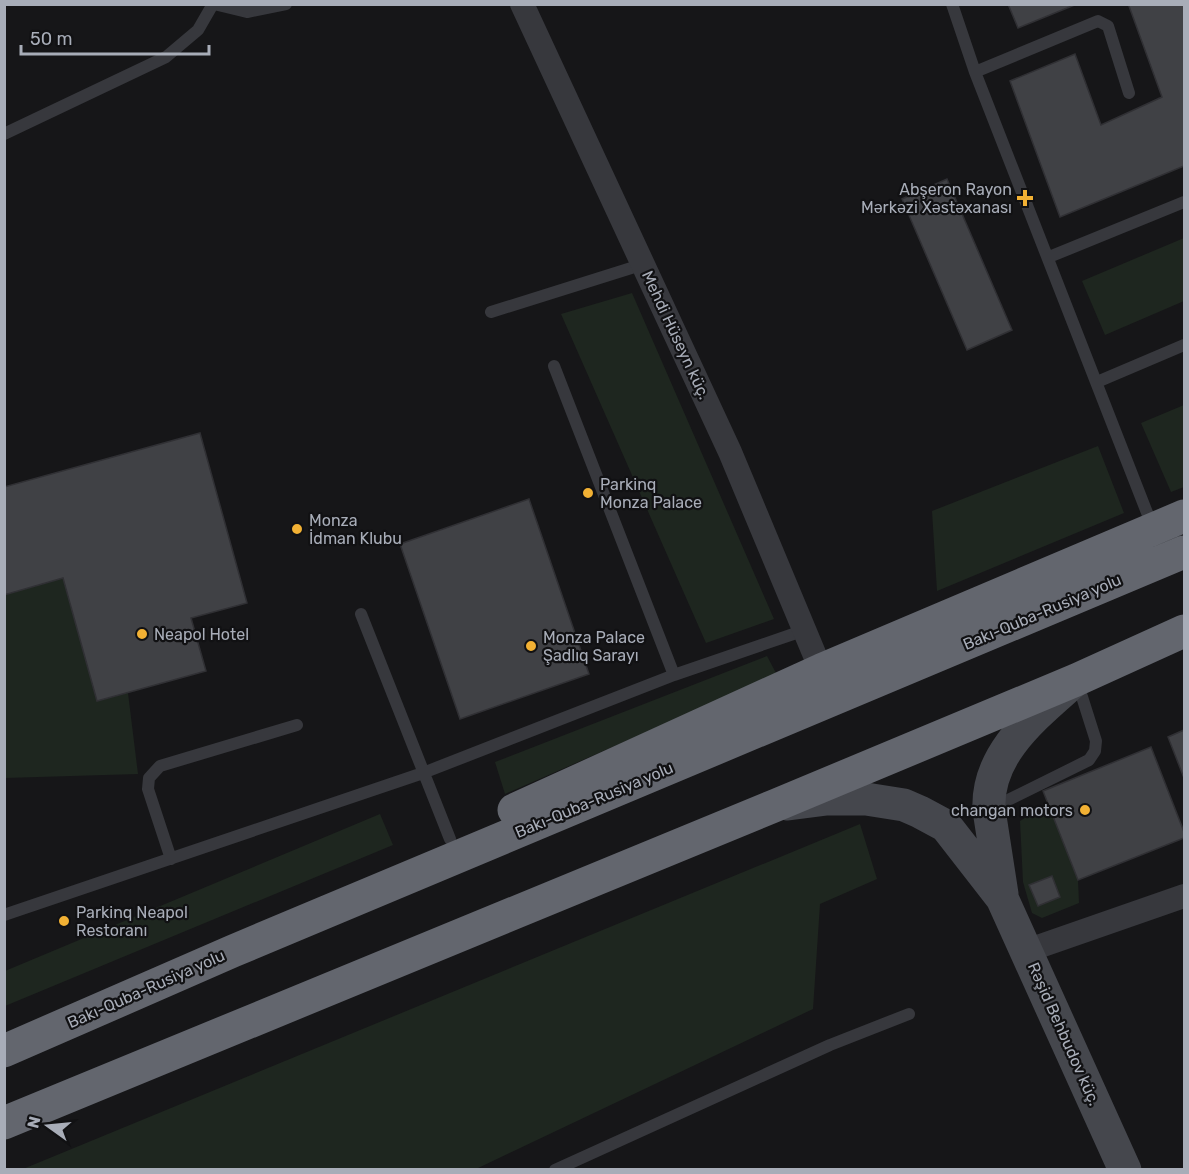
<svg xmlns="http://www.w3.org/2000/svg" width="1189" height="1174" font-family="Rubik,sans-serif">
  <rect width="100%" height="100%" fill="#161618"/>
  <path fill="#1e261f" d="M1184 238V301L1105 335 1082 281Z
    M632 293 774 619 706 643 561 314Z
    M1184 405V487L1171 492 1141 423Z
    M1098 446 1124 513 937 591 932 511Z
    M63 578 97 701 128 693 138 774 5 778V595Z
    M767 656 777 675 505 794 495 762Z
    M1048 804 1078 880 1079 903 1042 918 1032 913 1023 882 1020 821Z
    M380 814 393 845 5 1006V971Z
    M860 824 877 879 820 904 813 1009 476 1169H23Z"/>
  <path fill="#404145" stroke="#303034" stroke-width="1.5" d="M1008 4H1077L1018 28Z
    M1132 4H1184V166L1060 217 1010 81 1075 54 1101 125 1162 97 1129 6Z
    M947 179 1012 330 967 350 902 199Z
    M200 433 247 603 191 618 206 671 97 701 63 578 4 595V487Z
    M529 499 589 674 460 719 400 544Z
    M1184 730V778L1168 737Z
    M1151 747 1184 832V838L1078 880 1043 791Z
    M1052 876 1060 897 1038 906 1029 885Z"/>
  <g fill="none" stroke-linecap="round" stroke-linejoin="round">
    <path stroke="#37383d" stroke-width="12" d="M214 4 247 12 286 4
      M952 4 975 72 1153 528
      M975 72 1098 21 1108 26 1129 93
      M4 134 166 57 198 30 213 4
      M1049 257 1184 202
      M491 312 644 264
      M554 366 674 675
      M1097 382 1184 345
      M361 614 450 839
      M992 808 1089 760 1095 751 1096 741 1077 681
      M171 859 148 789 149 778 160 766 297 725
      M4 915 423 773 674 675 805 630
      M555 1170 830 1045 909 1014"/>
    <path stroke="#37383d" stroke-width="24" d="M522 4 730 452 821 670
      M1026 951 1184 896"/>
    <path stroke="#45474d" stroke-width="33" d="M788 804 827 799H866L904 805 920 812 946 826 1002 898 1125 1170
      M1002 894 989 810C986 754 1034 717 1072 683"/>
    <path stroke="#63666e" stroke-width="33" d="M514 810 821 670 1184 516
      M4 1051 233 951 1184 552
      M4 1123 774 806 1076 680 1184 631"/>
  </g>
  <g fill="#f2b134" stroke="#111113" stroke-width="2">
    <path d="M1022 189h6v6h6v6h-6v6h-6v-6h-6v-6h6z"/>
    <circle cx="588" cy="493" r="6"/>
    <circle cx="297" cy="529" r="6"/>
    <circle cx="142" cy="634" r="6"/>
    <circle cx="531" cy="646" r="6"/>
    <circle cx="1085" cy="810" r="6"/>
    <circle cx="64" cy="921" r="6"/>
  </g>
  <g text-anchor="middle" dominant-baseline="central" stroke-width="4.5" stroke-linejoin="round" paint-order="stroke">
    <g font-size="16" fill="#a8adb8" stroke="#111113" text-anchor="start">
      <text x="1012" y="189" text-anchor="end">Abşeron Rayon<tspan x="1012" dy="18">Mərkəzi Xəstəxanası</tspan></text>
      <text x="600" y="484">Parkinq<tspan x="600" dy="18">Monza Palace</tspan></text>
      <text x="309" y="520">Monza<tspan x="309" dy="18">İdman Klubu</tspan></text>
      <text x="154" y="634">Neapol Hotel</text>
      <text x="543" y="637">Monza Palace<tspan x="543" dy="18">Şadlıq Sarayı</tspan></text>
      <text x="1073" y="810" text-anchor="end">changan motors</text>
      <text x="76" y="912">Parkinq Neapol<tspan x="76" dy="18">Restoranı</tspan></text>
    </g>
    <g font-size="16" fill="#a8adb8" stroke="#111113">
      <text transform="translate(676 335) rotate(65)">Mehdi Hüseyn küç.</text>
      <text transform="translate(1042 612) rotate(-23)">Bakı-Quba-Rusiya yolu</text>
      <text transform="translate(594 800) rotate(-23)">Bakı-Quba-Rusiya yolu</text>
      <text transform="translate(146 989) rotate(-24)">Bakı-Quba-Rusiya yolu</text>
      <text transform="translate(1064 1034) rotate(66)">Rəşid Behbudov küç.</text>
    </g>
  </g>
  <rect width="1189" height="1174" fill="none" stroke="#a8adb8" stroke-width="12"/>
  <g transform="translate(48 1126) rotate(285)" stroke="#111113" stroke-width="4.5" paint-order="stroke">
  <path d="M0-4.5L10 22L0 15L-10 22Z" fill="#a8adb8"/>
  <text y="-9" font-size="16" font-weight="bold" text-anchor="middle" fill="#a8adb8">N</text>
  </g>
  <path d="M21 45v9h188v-9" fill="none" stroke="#a8adb8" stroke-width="3"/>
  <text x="30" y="45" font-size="18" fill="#a8adb8" stroke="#111113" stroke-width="4.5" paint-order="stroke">50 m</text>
</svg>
